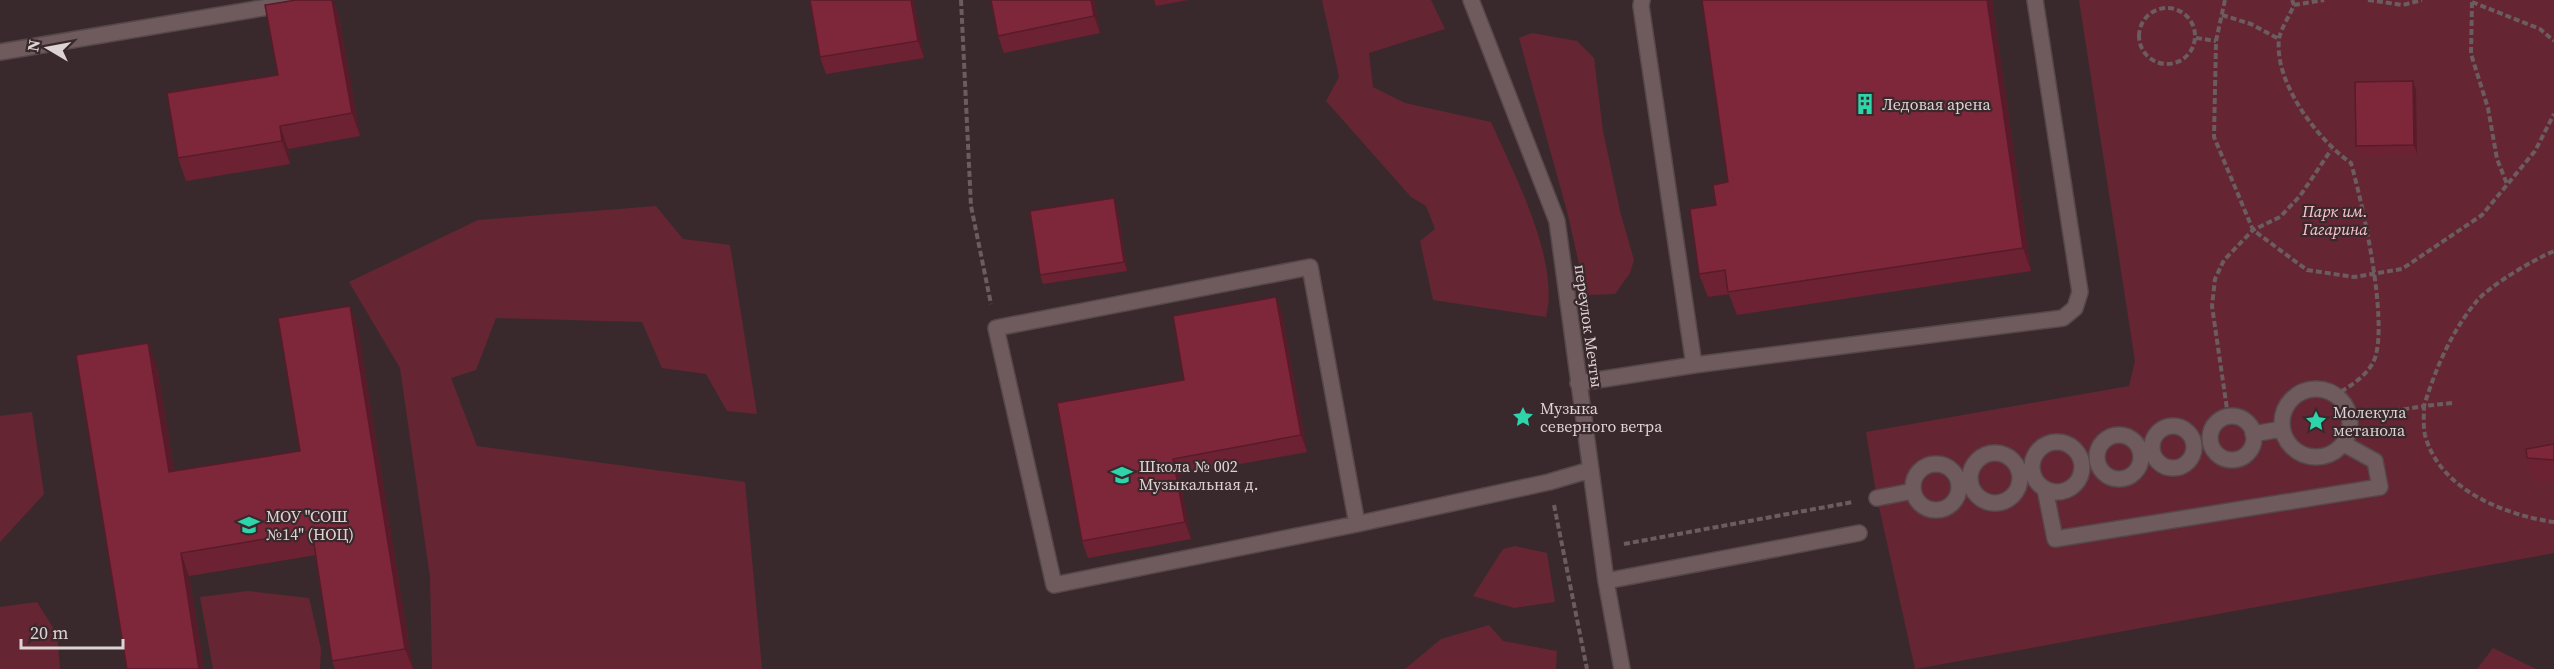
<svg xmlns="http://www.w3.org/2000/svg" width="2554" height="669" font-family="'Source Serif 4',serif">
  <rect width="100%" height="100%" fill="#3a292c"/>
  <path fill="#662533" d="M1322 0H1431L1445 29 1369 53 1373 87 1405 103 1491 122C1514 174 1560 260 1546 317L1433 300 1420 241 1435 229 1426 206 1411 197 1326 101 1339 77Z
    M2079 0H2554V553L1915 669 1877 498 1866 432 2129 386 2135 361Z
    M1532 33 1577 41 1594 58 1603 131 1620 211 1634 260 1630 273 1615 294 1586 295 1568 215 1519 38Z
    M656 206 683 239 730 245 757 414 727 411 706 374 662 368 642 322 496 318 476 370 451 378 477 446 745 482 762 669H432L430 577 400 368 349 282 478 220Z
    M32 412 44 494 0 542V416Z
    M1515 546 1547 553 1555 602 1514 608 1473 596 1503 549Z
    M248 591 309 598 321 649 320 669H213L200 597Z
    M37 602 57 634 60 669H0V607Z
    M1489 625 1503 641 1557 651 1556 669H1405L1441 639Z
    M2493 648 2536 669H2477Z"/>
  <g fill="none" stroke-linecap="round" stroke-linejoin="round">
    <defs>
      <path id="minor" d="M1471 0 1557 221 1606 581 1622 669
        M1642 0 1641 6 1694 365
        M0 52 310 0
        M1578 383 1694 365 2063 318 2075 308 2080 292 2035 0
        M2282 423a34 34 0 1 1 68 0a34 34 0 1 1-68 0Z
        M2210 438a22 22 0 1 1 44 0a22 22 0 1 1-44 0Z
        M2152 447a21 21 0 1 1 42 0a21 21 0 1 1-42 0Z
        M2253 434 2282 429
        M2097 457a22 22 0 1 1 44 0a22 22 0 1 1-44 0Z
        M2032 467a25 25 0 1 1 50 0a25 25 0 1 1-50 0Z
        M1970 478a25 25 0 1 1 50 0a25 25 0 1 1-50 0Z
        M1913 487a23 23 0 1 1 46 0a23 23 0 1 1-46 0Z
        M2045 489 2055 539 2380 487 2375 461 2344 444
        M1877 498 1913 491
        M1357 524 1310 267 996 328 1054 585 1357 524 1549 482 1590 470
        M1606 581 1859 533"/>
    </defs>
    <use href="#minor" stroke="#56484a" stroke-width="18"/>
    <path stroke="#6b5c5f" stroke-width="4" stroke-dasharray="6 3" stroke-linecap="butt" d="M961 0 971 206 991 304
      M2225 0 2216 41 2214 137 2253 230 2307 270 2354 277 2402 269 2482 215 2535 151 2554 114
      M2292 0 2294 5C2290 15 2281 28 2279 39 2274 83 2318 140 2351 163 2363 205 2388 319 2375 358 2368 376 2351 385 2336 395
      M2368 0 2403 5 2422 0
      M2472 2 2471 54 2488 108 2497 159 2507 184
      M2472 2 2540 29 2554 41
      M2294 5 2324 0
      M2139 36a28 28 0 1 1 56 0a28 28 0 1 1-56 0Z
      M2222 15 2251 24 2279 39
      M2196 38 2216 41
      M2452 403 2424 406C2424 415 2423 426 2425 435 2439 489 2504 515 2554 522
      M2228 416 2212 306 2215 279 2224 260 2253 230 2280 217 2300 196 2331 150
      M2350 418 2424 406C2435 370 2451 332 2476 302 2490 285 2533 260 2554 251
      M1554 505 1587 669
      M1624 544 1853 502"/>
    <use href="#minor" stroke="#6f5b5d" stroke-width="15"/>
  </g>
  <path fill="#6c2233" d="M296 0H333L339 17 360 136 288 149 290 164 186 181 178 158 278 75Z
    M991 0H1094L1100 33 1004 53 998 36Z
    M1154 0H1188L1156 6Z
    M1702 0H1992L2031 271 1737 315 1729 294 1708 297 1699 274 1716 205 1728 182Z
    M914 3 924 58 826 74 820 57Z
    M2416 90 2417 154 2359 155 2356 146Z
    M1117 207 1127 271 1043 284 1040 275Z
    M1282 314 1307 452 1179 475 1191 539 1088 558 1082 541 1184 380Z
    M358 329 413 669H335L332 661 316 555 189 576 204 669H127L157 366 174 471 300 451Z
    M2554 444V482L2535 481 2527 458Z"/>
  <path fill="#581b29" d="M332 0H333L339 17 360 136 352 113Z
    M911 0H913L914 3 924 58 918 41Z
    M1091 0H1094L1100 33 1094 16Z
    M1987 0H1992L2031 271 2023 248Z
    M2413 81 2416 90 2417 154 2414 145Z
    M280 126 288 149 290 164 282 141Z
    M1114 198 1117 207 1127 271 1124 262Z
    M1276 297 1282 314 1307 452 1301 435Z
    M350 306 358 329 413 669 405 649Z
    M148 343 157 366 178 495 169 472Z
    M1173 459 1179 475 1191 539 1185 522Z
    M181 553 189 576 204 669H199Z"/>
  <path fill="#7e273b" stroke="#581b29" stroke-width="1.5" d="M296 0H332L352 113 280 126 282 141 178 158 167 93 278 75 265 5Z
    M810 0H911L918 41 820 57Z
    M991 0H1091L1094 16 998 36Z
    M1702 0H1987L2023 248 1728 292 1725 270 1699 274 1690 209 1716 205 1713 185 1728 182Z
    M2413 81 2414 145 2356 146 2355 82Z
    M1114 198 1124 262 1040 275 1030 211Z
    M1276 297 1301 435 1173 459 1185 522 1082 541 1057 403 1184 380 1173 316Z
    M350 306 405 649 332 661 312 531 181 553 199 669H127L76 355 148 343 169 472 300 451 278 318Z
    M2554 444V460L2527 458 2526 449Z"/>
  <defs>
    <symbol id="building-bare" viewBox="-9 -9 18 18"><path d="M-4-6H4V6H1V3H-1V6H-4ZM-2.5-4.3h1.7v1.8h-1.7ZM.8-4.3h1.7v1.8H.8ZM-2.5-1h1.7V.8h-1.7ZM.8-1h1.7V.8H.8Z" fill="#2ed4aa" stroke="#3a292c" stroke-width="2.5" paint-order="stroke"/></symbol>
    <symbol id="sight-bare" viewBox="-9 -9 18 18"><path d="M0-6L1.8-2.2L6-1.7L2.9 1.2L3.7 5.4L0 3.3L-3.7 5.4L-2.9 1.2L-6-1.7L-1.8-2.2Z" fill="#2ed4aa" stroke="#3a292c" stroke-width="2.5" paint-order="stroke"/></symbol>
    <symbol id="school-bare" viewBox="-9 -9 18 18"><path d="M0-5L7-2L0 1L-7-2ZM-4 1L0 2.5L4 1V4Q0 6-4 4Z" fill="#2ed4aa" stroke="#3a292c" stroke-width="2.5" paint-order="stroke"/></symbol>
  </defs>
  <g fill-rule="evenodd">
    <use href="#building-bare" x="1850" y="89" width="30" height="30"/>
    <use href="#sight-bare" x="1508" y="402" width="30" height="30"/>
    <use href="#sight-bare" x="2301" y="406" width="30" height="30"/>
    <use href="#school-bare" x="1107" y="460" width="30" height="30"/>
    <use href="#school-bare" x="234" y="510" width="30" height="30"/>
  </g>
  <g text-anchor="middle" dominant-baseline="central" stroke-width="4.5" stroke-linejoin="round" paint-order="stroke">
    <g font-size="16" fill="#ded3d4" stroke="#3a292c" text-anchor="start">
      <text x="1882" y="104">Ледовая арена</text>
      <text x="1540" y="408">Музыка<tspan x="1540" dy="18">северного ветра</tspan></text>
      <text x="2333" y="412">Молекула<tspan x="2333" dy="18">метанола</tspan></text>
      <text x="1139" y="466">Школа № 002<tspan x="1139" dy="18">Музыкальная д.</tspan></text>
      <text x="266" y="516">МОУ "СОШ<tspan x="266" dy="18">№14" (НОЦ)</tspan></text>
    </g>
    <g font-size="16" font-style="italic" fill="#fdc8cf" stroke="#3a292c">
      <text x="2335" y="211">Парк им.<tspan x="2335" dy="18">Гагарина</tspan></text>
    </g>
    <g font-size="16" fill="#ded3d4" stroke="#3a292c">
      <text transform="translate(1589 326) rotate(82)">переулок Мечты</text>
    </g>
  </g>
  <g transform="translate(48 48) rotate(280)" stroke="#3a292c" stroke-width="4.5" paint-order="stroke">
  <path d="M0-4.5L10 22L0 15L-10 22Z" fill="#ded3d4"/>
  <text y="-9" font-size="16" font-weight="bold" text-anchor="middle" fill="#ded3d4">N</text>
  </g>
  <path d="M21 639v9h102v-9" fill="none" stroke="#ded3d4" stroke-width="3"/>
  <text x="30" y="639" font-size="18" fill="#ded3d4" stroke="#3a292c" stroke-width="4.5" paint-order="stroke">20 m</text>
</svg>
